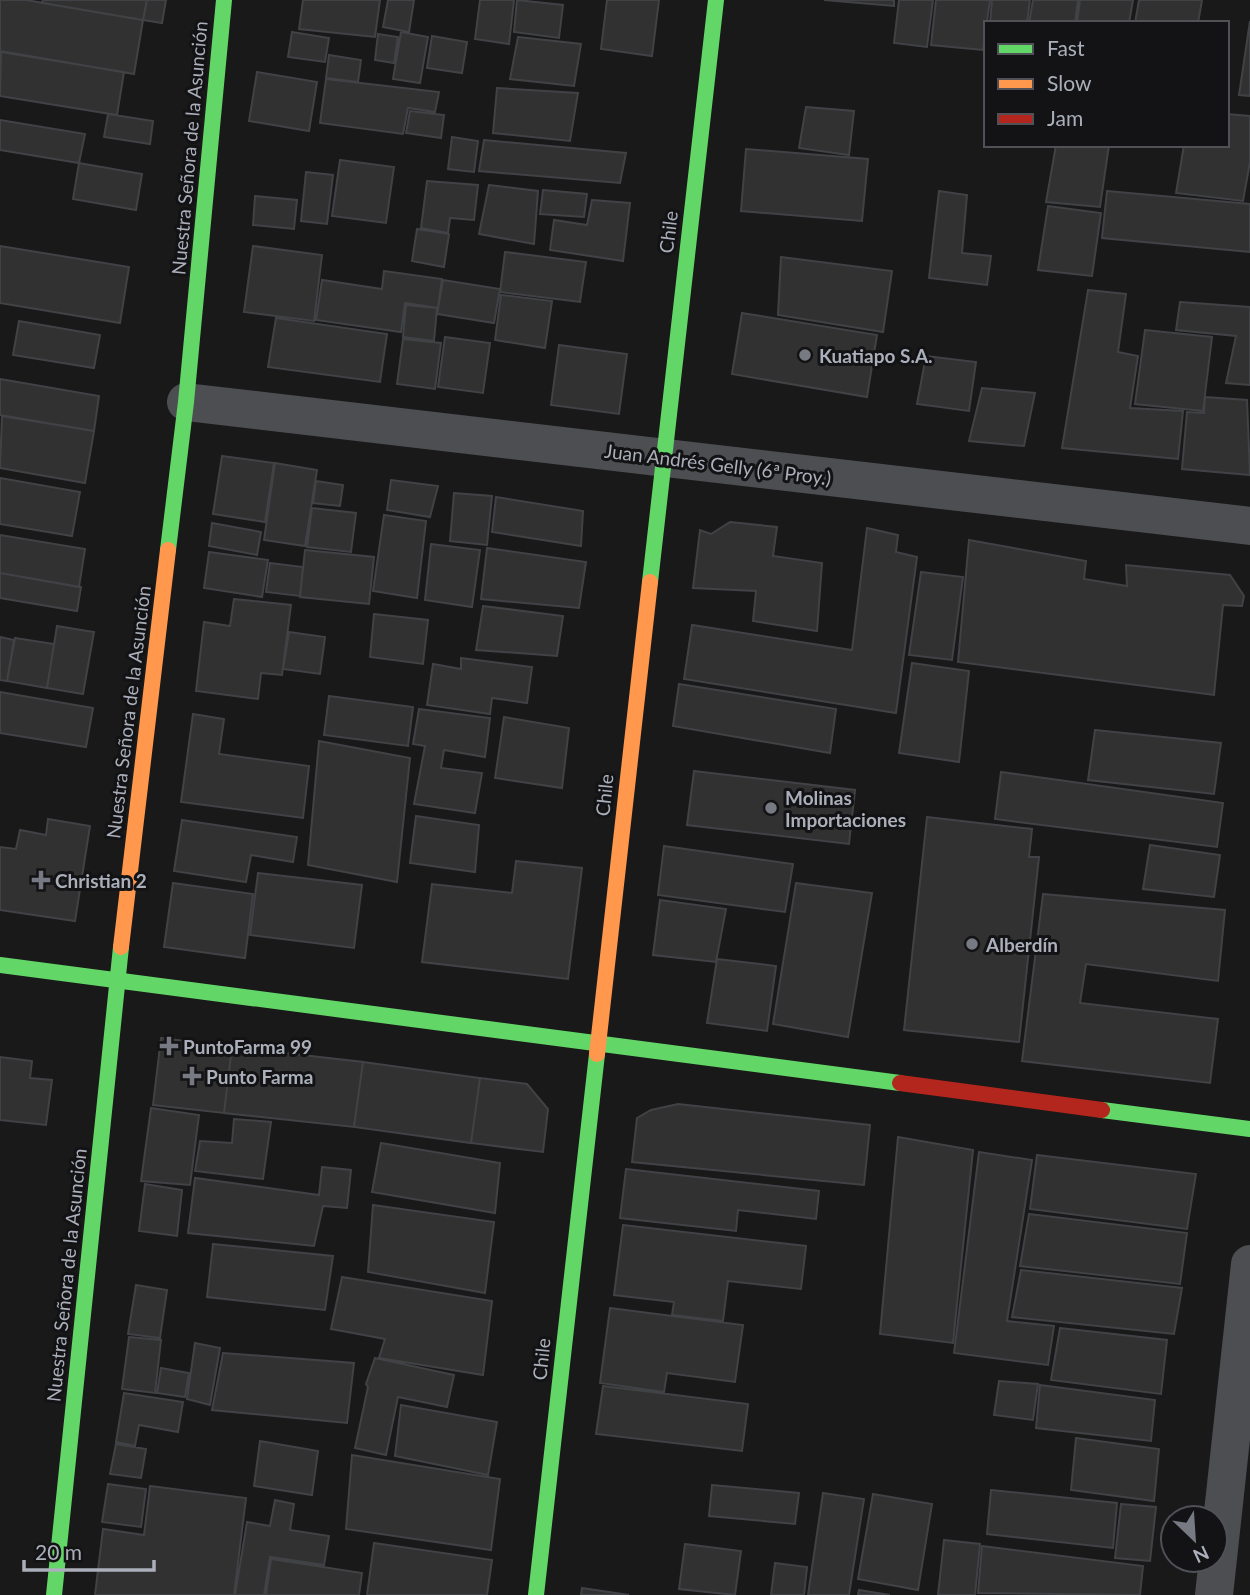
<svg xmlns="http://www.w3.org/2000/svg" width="1250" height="1595" font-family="Lato,sans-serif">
  <rect width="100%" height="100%" fill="#191919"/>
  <path fill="#313131" stroke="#414245" stroke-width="2" d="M0 0H26L143 20 134 74 0 51Z
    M43 0H147L143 20 42 3Z
    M147 0H166L162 23 143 20Z
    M303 0H380L375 37 299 29Z
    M388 0H414L409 32 383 27Z
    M480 0H514L509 44 475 39Z
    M517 0 563 5 559 38 514 32Z
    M607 0H659L652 56 601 49Z
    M824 0H894V6Z
    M899 0H933L927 47 894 43Z
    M936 0H990L983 50 931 45Z
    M992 0H1030L1027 23H990Z
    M1033 0H1078L1075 23H1029Z
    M1080 0H1133L1129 23H1077Z
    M1139 0H1202L1198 23H1135Z
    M1250 21V96L1239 95Z
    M292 32 329 38 325 62 288 57Z
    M401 32 428 37 420 83 393 79Z
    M378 34 398 37 394 63 375 60Z
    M432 36 467 42 462 73 427 68Z
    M518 37 581 44 574 86 510 79Z
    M1 52 124 72 117 115 0 96Z
    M329 55 361 60 358 82 326 78Z
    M257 72 317 82 309 131 249 121Z
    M326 79 439 92 435 112 408 108 403 134 320 123Z
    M497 88 578 93 570 141 493 133Z
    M806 107 854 111 849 155 799 148Z
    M410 111 444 115 441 138 406 133Z
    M108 114 153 121 150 144 104 137Z
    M1227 114 1250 116V162L1243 201 1176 193 1184 145H1227Z
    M0 120 85 134 79 163 0 150Z
    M452 137 478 141 474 172 448 169Z
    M484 140 626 153 620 183 479 171Z
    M1056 145H1109L1100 207 1046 202Z
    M746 149 868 159 862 221 741 211Z
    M340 160 394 167 386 223 332 216Z
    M79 163 142 174 136 210 73 199Z
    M306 172 333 175 327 224 301 221Z
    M427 181 478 185 474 220 450 218 448 233 421 228Z
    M489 185 538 191 534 244 479 234Z
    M543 190 587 194 584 217 540 214Z
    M939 191 967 195 962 253 991 256 987 285 929 278Z
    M1107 191 1250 204V252L1102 238Z
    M255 196 297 200 294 229 253 225Z
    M592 200 630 203 623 261 550 250 554 220 587 225Z
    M1048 206 1101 213 1092 276 1038 270Z
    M417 229 449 234 444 267 412 261Z
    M0 246 129 267 120 323 0 303Z
    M253 246 322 255 314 321 244 312Z
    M505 252 586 262 580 302 500 292Z
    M781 257 892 271 883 332 778 315Z
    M384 271 442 279 438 308 405 303 401 332 316 320 322 280 382 289Z
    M443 280 500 289 494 323 437 314Z
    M1088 290 1126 294 1118 352 1138 356 1130 408 1183 411 1178 459 1062 448Z
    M501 295 552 301 545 348 495 340Z
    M1180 302 1250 307V385L1226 383 1236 336 1176 330Z
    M406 305 437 308 434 341 403 337Z
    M742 313 877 335 867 397 732 374Z
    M276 318 387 334 380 382 268 367Z
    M19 321 100 335 94 368 13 355Z
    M1145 330 1212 337 1203 411 1135 404Z
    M445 337 490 343 483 393 438 387Z
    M403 339 441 343 435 389 397 384Z
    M559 345 627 354 619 414 551 405Z
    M926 356 976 362 969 411 917 404Z
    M0 379 99 396 94 431 0 415Z
    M982 388 1035 393 1024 446 969 441Z
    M1205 397 1247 400 1250 475 1182 469 1187 412 1204 413Z
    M2 416 94 431 85 483 0 468Z
    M222 456 274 463 265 522 213 514Z
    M275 463 317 470 305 546 264 540Z
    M0 478 80 492 72 536 0 524Z
    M391 480 438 486 430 517 387 510Z
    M316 481 343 485 340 506 313 503Z
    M454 493 492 496 487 545 450 541Z
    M496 497 583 511 581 546 492 532Z
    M312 508 356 513 351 552 307 547Z
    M384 515 426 521 417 598 373 591Z
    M730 522 777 527 773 556 822 563 817 631 753 621 756 591 693 588 700 530 711 534Z
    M212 523 261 532 257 555 209 546Z
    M867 528 898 535 896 552 917 557 896 713 684 679 692 625 852 650Z
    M0 535 85 549 79 587 0 573Z
    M969 540 1086 561 1084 579 1127 586 1126 565 1230 575 1244 596 1242 606 1223 605 1214 695 958 662Z
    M431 544 480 550 472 607 425 600Z
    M487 548 586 562 579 608 481 599Z
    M305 550 374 557 369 604 300 597Z
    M209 552 268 560 262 597 204 588Z
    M270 563 303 567 300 596 266 592Z
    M921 572 963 577 952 660 909 655Z
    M0 573 81 587 77 611 0 598Z
    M234 599 291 605 282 675 261 673 258 699 196 691 204 622 230 626Z
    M483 606 563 616 557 656 476 650Z
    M374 614 428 620 423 664 370 657Z
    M57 626 94 632 83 694 47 688Z
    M289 632 325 637 320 674 283 669Z
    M0 637 14 640 7 681 0 680Z
    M15 638 54 644 47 688 7 681Z
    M461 658 532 667 527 703 492 698 490 714 427 705 433 664 461 669Z
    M912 663 969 671 959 762 899 753Z
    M679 684 836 709 830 753 673 726Z
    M0 692 93 708 86 747 0 733Z
    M329 696 413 707 408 746 324 735Z
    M419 709 490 718 485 757 444 750 441 768 482 773 475 813 414 804 425 746 413 744Z
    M193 714 224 719 219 754 309 766 303 818 181 802Z
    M504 717 569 728 562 788 495 778Z
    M1095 730 1221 743 1214 794 1088 780Z
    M319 741 410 758 397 882 308 865Z
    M694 771 855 790 849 844 687 825Z
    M1001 772 1223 803 1217 847 995 819Z
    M416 816 479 825 475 872 410 863Z
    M927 817 1032 829 1029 857H1039L1019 1042 904 1030Z
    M48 819 90 826 75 921 0 910V847L16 849 20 830 46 835Z
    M182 820 297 837 293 862 251 855 246 882 174 871Z
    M1150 845 1220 855 1214 897 1143 889Z
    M664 846 793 864 785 912 658 895Z
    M516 861 582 868 568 979 422 962 432 884 512 893Z
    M258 873 362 885 354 948 250 935Z
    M173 883 253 894 245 958 164 947Z
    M796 883 872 893 848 1037 773 1024Z
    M1043 894 1225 910 1218 981 1086 964 1080 1003 1218 1019 1210 1083 1022 1061Z
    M660 900 726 909 716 962 653 955Z
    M717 959 776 966 767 1031 707 1023Z
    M161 1038 232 1047 224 1113 153 1105Z
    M232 1047 363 1062 354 1127 224 1113Z
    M0 1057 32 1061 30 1078 52 1080 46 1125 0 1120Z
    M363 1062 480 1078 471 1143 354 1127Z
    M480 1078 527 1084 548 1109 543 1152 471 1143Z
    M678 1104 870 1125 864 1185 632 1162 637 1118 651 1110Z
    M151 1108 199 1115 190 1185 141 1181Z
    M234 1119 271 1122 263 1179 195 1171 200 1141 232 1143Z
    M898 1137 973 1150 953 1343 880 1334Z
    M381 1143 500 1163 495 1213 372 1192Z
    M979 1152 1032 1160 1007 1321 1054 1326 1048 1365 954 1353Z
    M1037 1155 1196 1174 1187 1229 1030 1209Z
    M322 1167 351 1170 347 1208 323 1206 314 1246 188 1233 195 1178 319 1195Z
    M626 1169 819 1191 816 1219 738 1210 736 1231 620 1218Z
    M145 1184 182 1190 177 1236 139 1231Z
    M373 1205 494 1222 485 1293 368 1272Z
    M1029 1214 1187 1233 1180 1284 1020 1266Z
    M623 1225 806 1246 801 1289 728 1281 723 1321 672 1315 674 1302 614 1295Z
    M213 1244 333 1256 325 1310 207 1297Z
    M1021 1270 1182 1288 1174 1334 1012 1317Z
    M342 1277 492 1301 483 1375 379 1358 385 1339 331 1329Z
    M136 1285 167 1290 160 1338 128 1334Z
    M610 1308 743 1325 735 1382 667 1373 664 1392 600 1383Z
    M1060 1328 1167 1340 1161 1394 1051 1380Z
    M129 1337 161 1340 155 1393 122 1389Z
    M195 1343 220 1348 210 1405 187 1399Z
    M223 1353 354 1363 347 1423 212 1410Z
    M375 1358 454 1375 447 1407 398 1397 386 1455 355 1448 368 1387 366 1384Z
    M161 1368 189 1373 185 1397 157 1393Z
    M999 1381 1038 1384 1033 1420 994 1415Z
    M1040 1385 1155 1400 1151 1441 1036 1428Z
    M603 1386 748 1404 742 1451 596 1434Z
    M124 1393 183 1402 178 1432 139 1425 135 1446 116 1442Z
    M401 1405 497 1422 488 1475 395 1456Z
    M1076 1438 1159 1449 1154 1501 1071 1490Z
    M260 1441 318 1451 312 1495 254 1486Z
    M116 1444 146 1449 141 1478 110 1474Z
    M352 1455 500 1479 491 1550 346 1529Z
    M108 1484 146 1489 141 1527 102 1522Z
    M712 1485 799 1493 795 1524 709 1516Z
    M150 1486 246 1498 234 1595H95L103 1529 144 1535Z
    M991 1490 1117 1503 1113 1548 987 1534Z
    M823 1493 864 1499 849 1595H808Z
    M873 1494 932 1504 918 1590 858 1579Z
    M275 1500 294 1504 290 1530 329 1536 324 1565 270 1557 264 1595H235L247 1522 270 1526Z
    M1121 1504 1156 1507 1150 1561 1115 1558Z
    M944 1540 980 1544 975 1595H938Z
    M374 1543 492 1560 487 1595H367Z
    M685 1544 741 1551 735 1595 679 1589Z
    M982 1546 1143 1566 1140 1595 978 1593Z
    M271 1559 362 1573 359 1595H266Z
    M775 1563 807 1567 804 1595H771Z
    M582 1588 629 1595H581Z
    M859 1590 890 1595H858Z"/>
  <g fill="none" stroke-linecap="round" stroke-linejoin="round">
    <path stroke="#4d4e52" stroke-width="38" d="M186 402 1250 526
      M1214 1595 1250 1264"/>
    <path stroke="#63d668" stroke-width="16" d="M168 550 186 402 224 0
      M650 582 716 0
      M0 965 900 1083
      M1102 1110 1250 1129
      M54 1595 121 947
      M536 1595 597 1054"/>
    <path stroke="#ff974d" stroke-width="16" d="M121 947 168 550
      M597 1054 650 582"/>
    <path stroke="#b3261e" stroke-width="16" d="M900 1083 1102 1110"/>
  </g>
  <g fill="#777a82" stroke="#131315" stroke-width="2.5">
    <circle cx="805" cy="355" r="7"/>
    <circle cx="771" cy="808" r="7"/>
    <path d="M37.5 869.5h7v7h7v7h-7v7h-7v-7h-7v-7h7z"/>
    <circle cx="972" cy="944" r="7"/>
    <path d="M165.5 1035.5h7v7h7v7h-7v7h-7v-7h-7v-7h7z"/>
    <path d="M188.5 1065.5h7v7h7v7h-7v7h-7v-7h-7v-7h7z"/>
  </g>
  <g text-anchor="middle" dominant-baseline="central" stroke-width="6" stroke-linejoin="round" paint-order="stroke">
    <g font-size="19" fill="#aaafba" stroke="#131315">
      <text transform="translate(189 148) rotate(-85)">Nuestra Señora de la Asunción</text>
      <text transform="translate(668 232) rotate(-83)">Chile</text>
      <text transform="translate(718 464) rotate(7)">Juan Andrés Gelly (6ª Proy.)</text>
      <text transform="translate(128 712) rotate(-83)">Nuestra Señora de la Asunción</text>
      <text transform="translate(604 795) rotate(-84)">Chile</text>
      <text transform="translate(66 1275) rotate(-84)">Nuestra Señora de la Asunción</text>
      <text transform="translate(541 1359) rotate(-84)">Chile</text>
    </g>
    <g font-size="19" font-weight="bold" fill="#aaafba" stroke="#131315" text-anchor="start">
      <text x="819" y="355">Kuatiapo S.A.</text>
      <text x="785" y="797">Molinas<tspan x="785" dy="22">Importaciones</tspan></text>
      <text x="55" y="880">Christian 2</text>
      <text x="986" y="944">Alberdín</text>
      <text x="183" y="1046">PuntoFarma 99</text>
      <text x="206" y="1076">Punto Farma</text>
    </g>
  </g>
  <rect x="984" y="21" width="245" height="126" fill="#131315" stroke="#4f5157" stroke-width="2"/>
  <rect x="998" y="44" width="35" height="10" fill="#63d668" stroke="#4f5157" stroke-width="2"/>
  <text x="1047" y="56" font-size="21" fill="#aaafba">Fast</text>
  <rect x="998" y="79" width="35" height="10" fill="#ff974d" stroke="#4f5157" stroke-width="2"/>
  <text x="1047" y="91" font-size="21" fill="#aaafba">Slow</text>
  <rect x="998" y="114" width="35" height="10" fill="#b3261e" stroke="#4f5157" stroke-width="2"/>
  <text x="1047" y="126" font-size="21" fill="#aaafba">Jam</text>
  <g transform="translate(1194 1539) rotate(155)"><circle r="33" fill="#131315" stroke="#4f5157" stroke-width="2"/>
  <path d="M0-5L12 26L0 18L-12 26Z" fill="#777a82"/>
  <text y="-10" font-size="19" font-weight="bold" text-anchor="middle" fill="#aaafba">N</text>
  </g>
  <path d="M24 1560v10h130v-10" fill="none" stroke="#aaafba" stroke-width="3.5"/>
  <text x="35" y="1560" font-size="21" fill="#aaafba" stroke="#131315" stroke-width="5" paint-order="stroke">20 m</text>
</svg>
